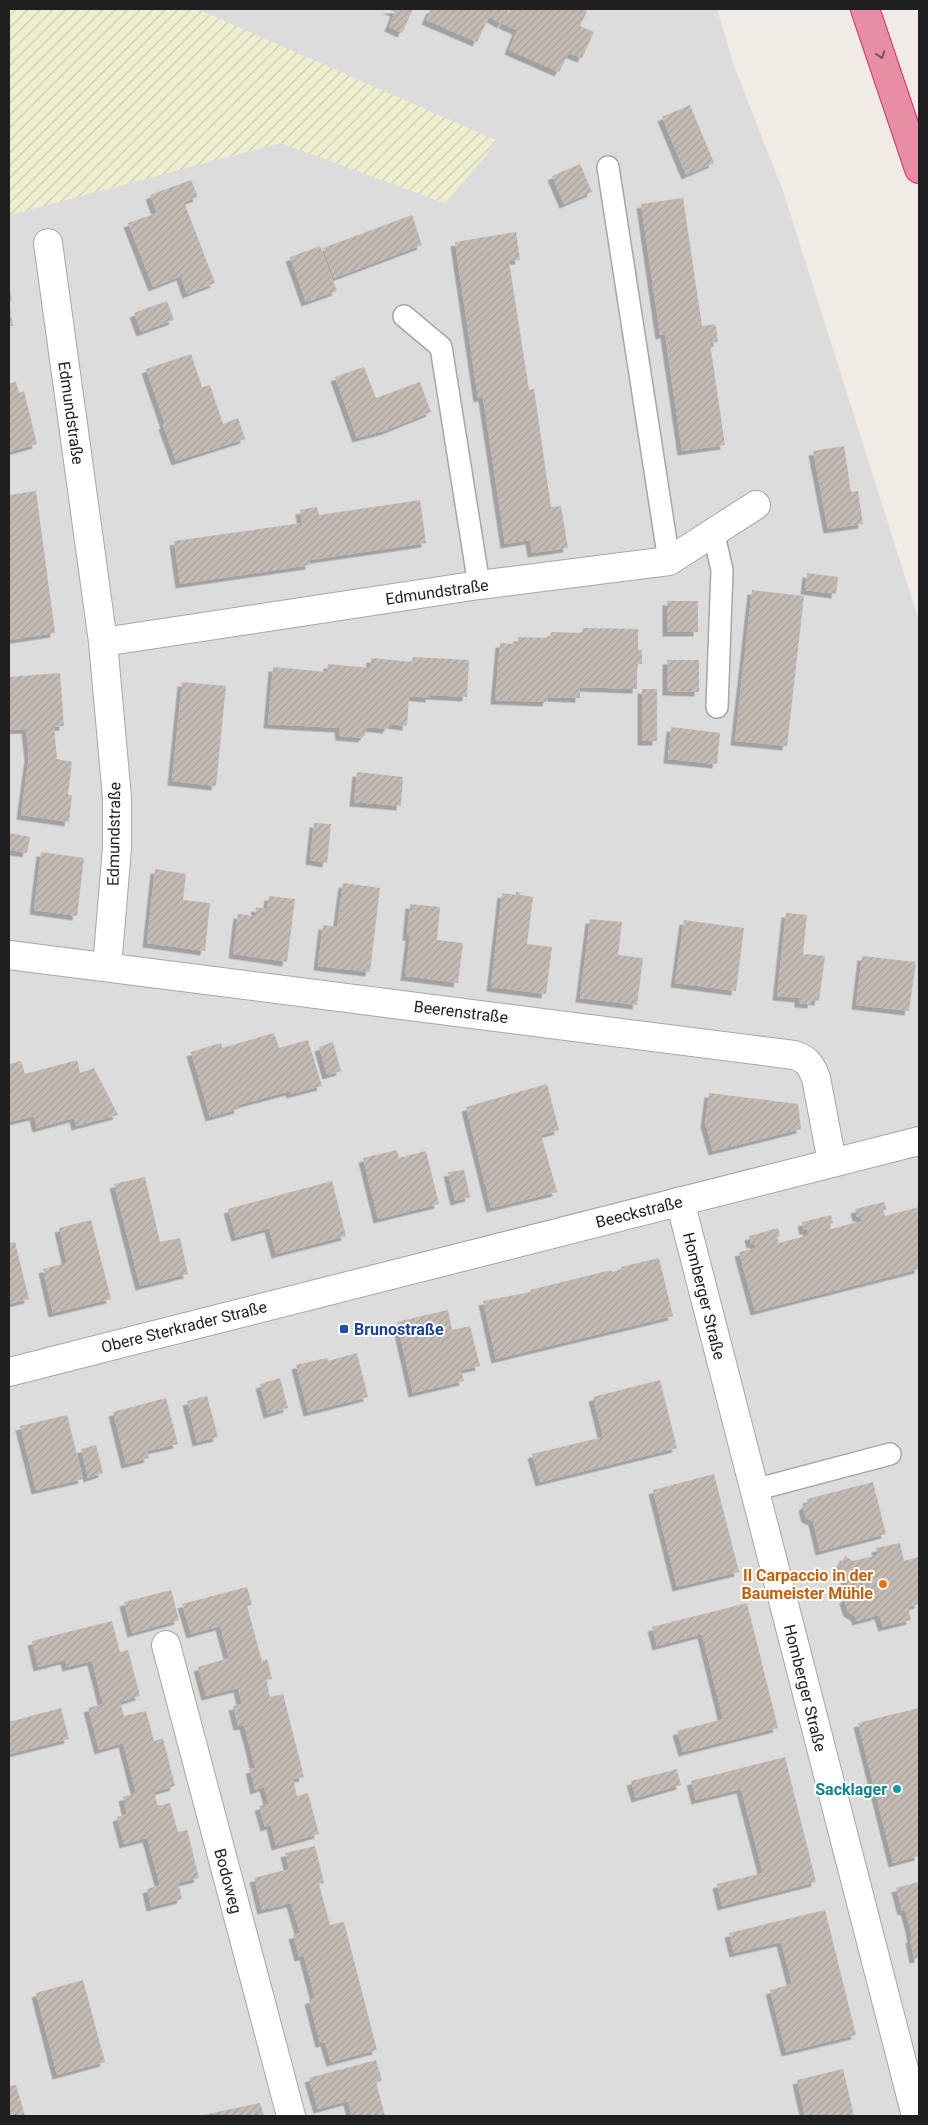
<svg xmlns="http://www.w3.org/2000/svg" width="928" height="2125" font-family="Roboto,sans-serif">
  <defs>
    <pattern id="farmland-furrows" width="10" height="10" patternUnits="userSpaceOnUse" patternTransform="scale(1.25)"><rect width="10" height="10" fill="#eeeed0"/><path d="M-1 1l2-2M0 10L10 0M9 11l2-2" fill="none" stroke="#ccccb2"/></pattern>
    <pattern id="building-hatch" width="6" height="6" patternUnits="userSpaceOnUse" patternTransform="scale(1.25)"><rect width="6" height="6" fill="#c4bbb4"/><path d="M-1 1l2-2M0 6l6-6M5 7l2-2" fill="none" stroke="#a8a09a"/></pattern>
    <filter id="shadow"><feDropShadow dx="-4.5" dy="4.5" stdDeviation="0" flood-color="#0004"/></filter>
  </defs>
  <rect width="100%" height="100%" fill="#f0ebe5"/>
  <path fill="#dddcdc" d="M197 9H717L734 66 783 191 919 621V2116H9V215L281 143 445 203 497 142Z"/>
  <path fill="url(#farmland-furrows)" d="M9 9H197L498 141 445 203 281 143 9 215Z"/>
  <path fill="url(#building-hatch)" filter="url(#shadow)" d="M387 9H413L402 33 389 27 395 12Z
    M431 9H509L502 24 489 17 477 42 426 20Z
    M510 9H581L587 11 580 26 594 32 582 58 569 53 559 72 509 50 517 30 503 24Z
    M690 105 714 163 686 175 662 117Z
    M580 164 592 192 564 204 552 176Z
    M191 180 198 197 184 202 215 283 187 294 181 276 153 287 128 223 157 213 150 195Z
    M683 198 702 326 715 324 716 327 718 342 710 343 725 445 682 451 665 334 660 335 641 204Z
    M412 215 422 245 334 278 323 248Z
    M516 232 520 260 509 261 529 390 534 389 551 507 561 506 568 548 532 553 530 540 505 544 483 397 478 398 455 242Z
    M320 246 337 291 306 302 290 257Z
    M9 282 12 301 9 302Z
    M167 301 174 320 141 332 134 313Z
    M9 304 13 326H9Z
    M191 354 202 387 210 385 223 424 238 418 245 439 176 461 163 425 165 424 146 369Z
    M364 367 376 398 420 382 431 412 387 430 357 438 335 377Z
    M16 382 19 393 24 391 37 444 9 452V383Z
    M844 446 851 492 858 491 863 524 828 529 813 451Z
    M36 491 55 633 9 640V495Z
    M420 500 426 543 309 560 310 565 180 584 174 541 302 523 300 510 317 507 319 515Z
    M807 573 838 577 836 594 805 590Z
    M752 590 804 596 787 746 735 741Z
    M667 601H698V632H667Z
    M583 628 638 629V650H642V664H637V689L580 687V698L548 697 547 702 495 700 500 643 517 644 518 637 550 638 551 632 582 633Z
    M413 657 469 660 467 697 430 695V698L409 696 407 726 390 724 387 729 366 727 365 736H363V738L340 736 339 728 268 724 273 667 327 672 328 664 370 668 371 658 412 662Z
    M667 660H699V692L667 691Z
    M60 673 64 726 54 727 57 759 72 762 68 795H72L69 822 21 815 29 756 26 729 9 730V677Z
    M182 682 226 686 216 786 172 781Z
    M642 689H657V741H642Z
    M671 727 720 733 717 764 668 759Z
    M357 772 403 777 401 806 354 802Z
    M314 823 331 824 327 863 310 860Z
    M9 833 30 837 27 853 9 850Z
    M41 852 84 858 77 916 34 910Z
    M155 869 186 874 183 900 210 903 205 951 147 943Z
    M343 883 380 888 370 972 318 966 323 925 337 927Z
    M516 892 521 893 520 895 533 897 527 944 552 947 546 994 491 987 502 893 516 895Z
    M269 896 295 899 287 962 233 954 238 914 255 916 256 907 267 909Z
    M410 904 440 907 437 940 463 943 458 983 405 976 410 936H407Z
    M786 913 807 915 803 954 825 956 819 1001 812 1000V1004L799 1003V998L777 996Z
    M590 919 622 922 618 955 643 958 637 1005 580 998Z
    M684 920 744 928 736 991 675 983Z
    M862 956 916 962 909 1011 856 1005Z
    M274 1033 279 1048 308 1040 322 1086 291 1094 290 1091 238 1105 239 1109 210 1117 191 1052 221 1043 222 1048Z
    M333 1042 341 1071 327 1075 319 1047Z
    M77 1060 80 1073 94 1068 118 1115 76 1126 74 1118 37 1128 34 1116 9 1122V1064L21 1061 25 1074Z
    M547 1084 559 1130 541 1135 557 1192 491 1208 466 1107Z
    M709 1093 798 1104 801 1129 713 1151 705 1123Z
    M397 1150 399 1158 426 1151 439 1204 378 1219 363 1158Z
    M464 1170 470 1197 455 1201 448 1172Z
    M145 1177 160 1242 180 1238 188 1274 140 1286 114 1184Z
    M332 1181 346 1236 276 1254 269 1228 236 1237 228 1209Z
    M884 1202 887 1210H883L885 1216 919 1207V1269L755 1311 739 1252 756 1248 754 1243 751 1244 749 1236 778 1228 780 1236 777 1237 779 1243 809 1235 807 1230H804L802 1222 831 1215 833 1223 830 1224 831 1229 862 1221 860 1217H857L855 1209Z
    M91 1220 111 1299 53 1313 43 1269 67 1263 59 1228Z
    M15 1242 29 1299 9 1304V1243Z
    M659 1258 673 1316 496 1359 483 1301 531 1292 530 1290 611 1270 612 1272 622 1269 621 1267Z
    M448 1310 452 1330 470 1326 480 1366 461 1370 464 1381 413 1393 397 1322Z
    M357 1353 368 1397 308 1412 296 1365 327 1358 328 1361Z
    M280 1378 288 1408 268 1414 260 1384Z
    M660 1380 677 1448 540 1482 532 1454 603 1437 593 1397Z
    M207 1396 218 1437 197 1442 187 1401Z
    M166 1398 178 1444 147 1451 149 1458 126 1464 113 1412Z
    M67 1415 83 1479 36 1490 20 1426Z
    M96 1445 103 1473 88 1478 81 1449Z
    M714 1474 739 1572 677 1587 653 1490Z
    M873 1482 886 1534 820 1551 813 1521 806 1518 803 1507 808 1502 807 1499Z
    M900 1543 904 1561 919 1557V1604L908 1607 911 1620 883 1627 879 1615 857 1621 855 1616 848 1612 844 1600 849 1594 844 1575 837 1570 845 1556 853 1561 878 1555 876 1548Z
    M247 1587 252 1605 247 1606 262 1661 267 1659 272 1679 266 1680 270 1697 283 1694 304 1777 293 1779 297 1796 308 1793 319 1834 276 1846 271 1825 265 1827 259 1806 269 1804 264 1787 255 1790 250 1769 255 1768 250 1747 244 1725 238 1726 233 1706 242 1704 238 1688 206 1696 198 1667 229 1658 220 1626 191 1634 182 1604Z
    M171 1590 179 1620 132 1633 124 1602Z
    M747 1603 778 1728 683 1752 677 1731 723 1719 702 1634 657 1646 652 1627Z
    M112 1621 120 1652 128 1650 140 1696 120 1702 124 1716 146 1711 154 1741 163 1738 175 1786 154 1792 158 1806 170 1803 178 1832 187 1830 199 1878 178 1883 182 1899 151 1907 147 1889 160 1885 147 1838 124 1844 117 1817 127 1814 123 1797 136 1793 123 1743 99 1750 88 1708 103 1704 92 1661 67 1667 65 1660 38 1667 32 1641Z
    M61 1708 69 1739 9 1754V1722Z
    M919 1708V1856L893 1863 858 1723Z
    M785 1757 816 1882 722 1906 717 1884 763 1873 741 1789 696 1800 691 1781Z
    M677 1769 681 1785 636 1798 631 1781Z
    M315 1846 324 1883 319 1884 330 1925 344 1922 377 2050 331 2062 325 2042 320 2043 309 2000 315 1998 304 1956 299 1957 293 1935 300 1933 291 1903 262 1910 254 1878 289 1869 285 1853Z
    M919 1882V1958L914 1959 910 1939 912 1938 909 1924 905 1910 902 1911 896 1888Z
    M825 1910 856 2035 786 2052 770 1990 792 1984 781 1942 734 1953 729 1933Z
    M83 1980 105 2062 57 2075 36 1993Z
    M376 2060 382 2081 376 2082 385 2116H352L348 2101 318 2109 309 2078Z
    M843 2069 854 2116H805L797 2080Z
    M16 2085 25 2116H9V2086Z
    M260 2103 264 2116H203V2115Z"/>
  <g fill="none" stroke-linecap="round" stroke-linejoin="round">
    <defs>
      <path id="service" d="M608 167 669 561
        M404 316 441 347 479 585
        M713 531 722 570 717 707
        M754 1490 890 1454"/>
      <path id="minor" d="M48 243 103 642
        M9 955 794 1055C807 1059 811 1065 816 1078L832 1162
        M107 967 117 848V798L103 642 479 585 669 561 756 505
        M680 1201 916 2116
        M166 1645 291 2116"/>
      <path id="tertiary" d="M9 1372 919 1141"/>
      <path id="motorway" d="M865 9 919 169"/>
    </defs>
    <use href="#service" stroke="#a6a6a6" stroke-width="24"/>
    <use href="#minor" stroke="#a6a6a6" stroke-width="30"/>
    <use href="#tertiary" stroke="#a6a6a6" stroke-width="30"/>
    <use href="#motorway" stroke="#db2570" stroke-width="30"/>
    <use href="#service" stroke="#fff" stroke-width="21"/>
    <use href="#minor" stroke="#fff" stroke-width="28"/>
    <use href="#tertiary" stroke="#fff" stroke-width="28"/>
    <use href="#motorway" stroke="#e78da4" stroke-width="28"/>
  </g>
  <defs><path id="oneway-chevron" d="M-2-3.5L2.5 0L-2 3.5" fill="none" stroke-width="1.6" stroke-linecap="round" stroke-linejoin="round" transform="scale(1.25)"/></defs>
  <use stroke="#79505b" href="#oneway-chevron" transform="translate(881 55) rotate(71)"/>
  <rect fill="#1a4fb4" stroke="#fff" stroke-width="2" x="339" y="1324" width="10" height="10" rx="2.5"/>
  <circle fill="#e8710a" stroke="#fff" stroke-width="2" cx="883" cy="1584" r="5"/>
  <circle fill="#0f9aa8" stroke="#fff" stroke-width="2" cx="897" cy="1789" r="5"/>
  <g text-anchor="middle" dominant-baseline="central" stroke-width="4" stroke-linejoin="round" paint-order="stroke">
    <g font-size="16" fill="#1f1f1f" stroke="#fff">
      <text transform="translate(71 413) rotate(82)">Edmundstraße</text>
      <text transform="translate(437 592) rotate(-8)">Edmundstraße</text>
      <text transform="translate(114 834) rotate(-89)">Edmundstraße</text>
      <text transform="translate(461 1012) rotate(7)">Beerenstraße</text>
      <text transform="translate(639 1212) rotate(-14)">Beeckstraße</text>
      <text transform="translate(704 1296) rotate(76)">Homberger Straße</text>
      <text transform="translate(184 1327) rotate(-14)">Obere Sterkrader Straße</text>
      <text transform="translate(805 1688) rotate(76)">Homberger Straße</text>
      <text transform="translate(228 1881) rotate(75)">Bodoweg</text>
    </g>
    <g font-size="16" font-weight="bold" fill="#164399" stroke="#fff" text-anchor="start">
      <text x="354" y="1329">Brunostraße</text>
    </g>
    <g font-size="16" font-weight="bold" fill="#c56008" stroke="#fff" text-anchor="end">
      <text x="873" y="1575">Il Carpaccio in der<tspan x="873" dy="18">Baumeister Mühle</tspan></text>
    </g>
    <g font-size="16" font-weight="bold" fill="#0d838f" stroke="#fff" text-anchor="end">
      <text x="887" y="1789">Sacklager</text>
    </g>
  </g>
  <rect width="928" height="2125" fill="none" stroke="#1f1f1f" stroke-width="20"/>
</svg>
